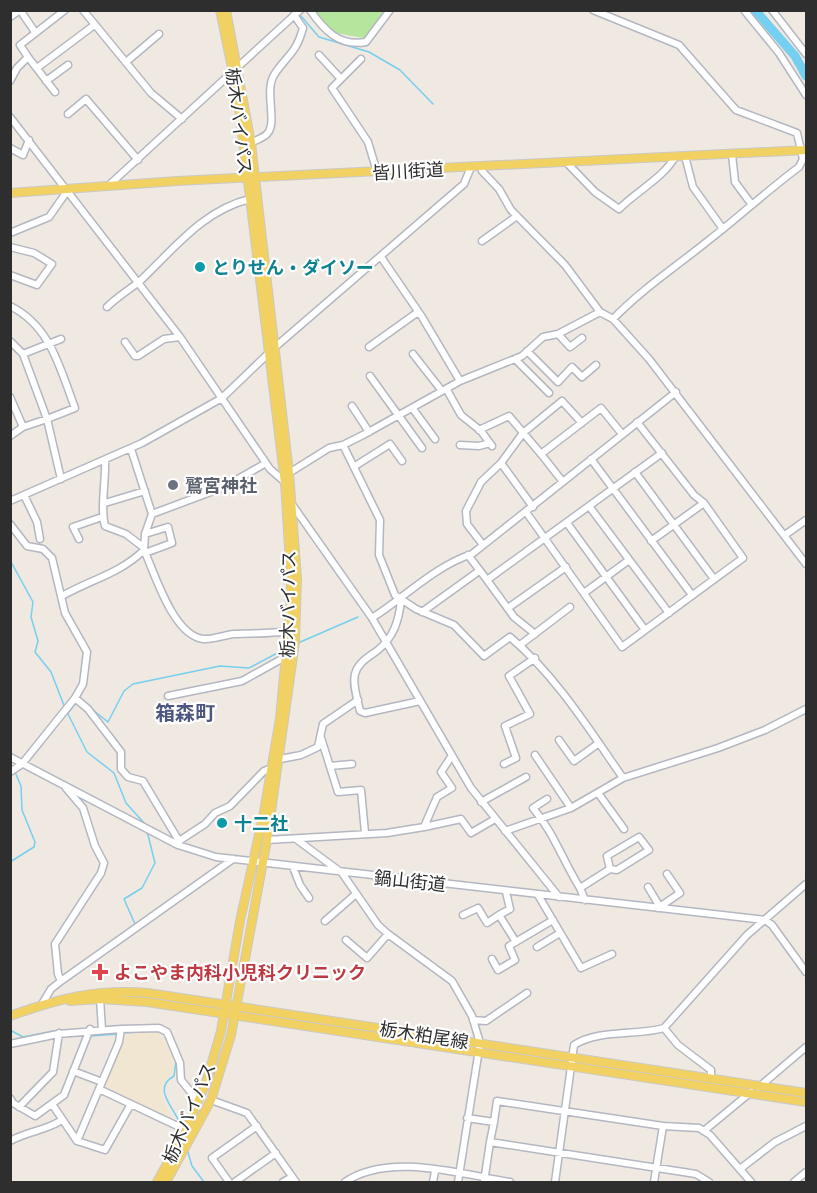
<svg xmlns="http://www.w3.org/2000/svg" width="817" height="1193" font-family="'IBM Plex Sans','Noto Sans JP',sans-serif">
  <rect width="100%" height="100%" fill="#efe9e1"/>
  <path fill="#f0e6d1" d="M157 1032 165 1042 173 1060 174 1069 161 1087 163 1100 173 1120 106 1087 105 1084 127 1034Z"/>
  <path fill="#b6e59e" d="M311 11H384L364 38 335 33Z"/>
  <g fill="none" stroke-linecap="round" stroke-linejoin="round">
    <path stroke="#75cff0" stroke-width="1.5" d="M301 16 319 37 369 52 400 70 433 104
      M10 560 33 602 31 617 38 641 35 652 51 672 65 708
      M298 643 358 617
      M79 699 108 722 124 691 133 684 220 666 249 668 283 650
      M67 712 87 752 114 773 126 803 145 824
      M68 713 76 703
      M10 862 34 847 35 842 22 810 21 786 15 772
      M135 924 124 899 142 888 155 863 147 831
      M10 1030 23 1037 54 1031
      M123 1033 154 1031
      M60 1036H85
      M90 1036 118 1034
      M176 1061 174 1076C151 1089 175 1108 180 1124
      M187 1149 192 1166 204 1182"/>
    <path stroke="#75cff0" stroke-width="9" d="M755 10 795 56 806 76"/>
    <defs>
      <path id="minor" d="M20 10 35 32
        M83 10 151 93 182 119
        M310 10C324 30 339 47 366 42L390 10
        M593 10 679 45 736 110 797 133 803 159 799 167C768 190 740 216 709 240 677 266 642 289 613 319
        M744 10 779 53 806 95
        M772 10 806 54
        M10 17 20 10
        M319 55 341 79
        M28 57 55 92
        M361 59 332 88 368 142 377 172
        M126 62 159 34
        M37 68 93 26
        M10 81 17 68 28 57 20 45 65 10
        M46 81 68 65
        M68 114 86 99 138 160
        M10 117 180 337 270 469 286 483
        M251 143C256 140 263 138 267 134 278 123 264 92 274 75 287 55 296 54 303 28L294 15
        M10 148 23 155 29 140
        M732 154 735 182 752 205
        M685 156 693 187 723 229
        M567 163 595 192 619 209C637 191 663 178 675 157
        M482 167V171L499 189 511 210 565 265 600 312 613 319 649 359 806 564
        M108 186 300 10
        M10 233 49 217 68 190
        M482 241 517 216
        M10 247 34 253 52 264 37 285 10 275
        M381 257 422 317 460 381
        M10 306C51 326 60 369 75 408L47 419 23 354 10 341
        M107 307C117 297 129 290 140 281 173 250 203 210 250 199
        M558 334 570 347 582 338
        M125 342 135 356H138L164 339 180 337
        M369 347 418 312
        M527 351 558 382 572 367 582 377 596 365
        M23 354 61 339
        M413 354 442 391
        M515 359 549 393
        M370 376 422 448
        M447 390 461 415 481 431 492 446
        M10 397 23 427
        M352 406 369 432
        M413 409 435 439
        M479 430 509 416 541 454
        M10 436 23 427 47 419 61 479
        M343 445 380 520 379 555 395 595 416 609 454 625 484 656 510 637C556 676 589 729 623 778
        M460 445 479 446 490 443
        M591 459 692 595
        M105 460C106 480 100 509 105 526L126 534 143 547
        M501 463 533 507
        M355 466 390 444 402 461
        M635 472 714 579
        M289 473 329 448 343 445 365 434 460 381 522 356 543 337 558 334 600 312
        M563 482 541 454 601 408 622 434
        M24 495 37 522 40 539
        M10 501 142 443 222 398 274 348 464 184 471 167
        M105 503 145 491
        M291 503 372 618 471 788 559 897
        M589 506 669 613
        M526 512 622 647 743 558 704 503 694 495 637 422
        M152 514 224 487 266 463
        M567 523 645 630
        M10 524 27 546 43 549 52 558 65 613 87 652 83 684 75 698 22 764 10 772
        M785 535 806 520
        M79 539 73 527 102 517
        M651 541 704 503
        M483 545 467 524 466 511 481 482 501 463 523 433 562 401 582 423
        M144 550C155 574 173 635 203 639 213 640 224 635 234 634 253 633 270 634 289 631
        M145 553 172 543 168 527 145 534
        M468 555 487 580 662 453
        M487 580 514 617 535 634
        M584 593 629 560
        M62 596C90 580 121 573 144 550L145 534 152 514 131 449
        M401 600C399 620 394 637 378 650 369 657 358 662 355 674 352 684 358 701 360 711L365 713 420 701
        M508 608 566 567
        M422 612 479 571
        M372 618C405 597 435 566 472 554L676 392
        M520 645 570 607
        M168 696 242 681 287 656
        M75 698 88 709 121 752V769L128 777 143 781 179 841 178 845
        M321 738 338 792 361 790 365 833
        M559 740 574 761 599 743
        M535 755 571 808
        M10 757 178 845 216 857 765 920 772 925 806 972
        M280 759 301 755 318 747 323 724 358 700
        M504 764 516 758 505 726 530 714 509 676 535 658
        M330 766 352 764
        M598 793 624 829
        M547 799 533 808C554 833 563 861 580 888
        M481 802 526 777
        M424 827 461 819 471 833 495 819
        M505 831 571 808 623 778 718 748 765 730 806 709
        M296 839 342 873 378 925 388 934 452 981 472 1016 480 1043 458 1182
        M267 840 387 833 424 827 437 797 452 788 441 772 451 757
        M179 841 205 824 215 813 230 806 264 771 272 768
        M293 867 300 885 309 898
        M648 887 660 907
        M538 895 581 968 612 954
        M585 900 580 888 610 869 617 870 649 850 639 837 607 856 610 869
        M658 908 680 893 667 874
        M463 915 478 908 487 923 499 915 516 942
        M499 915 510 909 506 892
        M325 921 356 894
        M346 940 367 958 388 934
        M537 947 560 933
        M492 959 498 970 515 960 509 946 553 920
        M61 981 58 974 55 944 101 873 104 863 95 846 83 808 66 788
        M100 999 102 1029
        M42 1004 51 989 61 981 233 859
        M473 1020 486 1021 527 993
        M664 1028 678 1045 711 1070V1078
        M121 1029 159 1028 167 1032 180 1063 181 1080 198 1101
        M10 1044 58 1034 121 1029 119 1042 77 1141
        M73 1071 102 1082
        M759 1087 806 1047
        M99 1089 188 1131
        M10 1098 13 1103 35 1116 64 1095 90 1029
        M211 1100 247 1113 296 1182
        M52 1104 77 1141 105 1150 131 1104
        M19 1107 53 1072 59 1033
        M467 1118 494 1122 490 1142
        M494 1122 497 1101 663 1126 699 1128 710 1135 751 1182
        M705 1130 751 1092
        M10 1141C28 1131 45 1131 62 1120
        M740 1169 775 1142 806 1126
        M229 1182 212 1158 257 1126
        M235 1182 276 1153
        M283 1182 292 1177
        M345 1182C389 1152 460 1174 510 1182
        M433 1182 435 1171
        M484 1182 490 1142 696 1174 709 1182
        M555 1182 574 1045C599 1029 636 1036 664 1028L747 935 806 884
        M654 1182 663 1126
        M794 1182 806 1172"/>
      <path id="major" d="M10 193 177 181 806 150
        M70 1001 100 999 147 1002 806 1102
        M10 1016C60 998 96 989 148 993L806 1093
        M157 1182 186 1130 206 1083 221 1031 240 921 264 812 280 718 290 613 291 579 285 483 237 92 220 10
        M166 1182 211 1100 231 1035 267 840 295 642 297 578 289 473 251 143 226 10"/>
    </defs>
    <use href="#minor" stroke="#b4b7c1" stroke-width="9"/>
    <use href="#major" stroke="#c9c9c9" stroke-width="10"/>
    <use href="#minor" stroke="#fff" stroke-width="6"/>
    <use href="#major" stroke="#f2d163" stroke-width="8"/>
  </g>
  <g fill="#0f9aa8" stroke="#fff" stroke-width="2">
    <circle cx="200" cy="267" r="6"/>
    <circle cx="222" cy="823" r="6"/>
  </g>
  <circle fill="#6b7280" stroke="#fff" stroke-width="2" cx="173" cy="485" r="6"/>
  <path fill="#e0444e" stroke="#fff" stroke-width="2" d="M97 963h6v6h6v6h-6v6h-6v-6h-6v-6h6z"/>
  <g text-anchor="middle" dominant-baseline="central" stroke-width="4.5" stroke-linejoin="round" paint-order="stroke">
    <g font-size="18" fill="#2e2e2e" stroke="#fff">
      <text transform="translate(239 121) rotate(83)">栃木バイパス</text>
      <text transform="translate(408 171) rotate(-3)">皆川街道</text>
      <text transform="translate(288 604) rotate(-89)">栃木バイパス</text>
      <text transform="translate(410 881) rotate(6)">鍋山街道</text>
      <text transform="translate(424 1035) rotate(9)">栃木粕尾線</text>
      <text transform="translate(189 1113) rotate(-67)">栃木バイパス</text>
    </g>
    <g font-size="18" font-weight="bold" fill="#0d838f" stroke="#fff" text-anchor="start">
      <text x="212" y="267">とりせん・ダイソー</text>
      <text x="234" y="823">十二社</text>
    </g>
    <g font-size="18" font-weight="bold" fill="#5b616d" stroke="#fff" text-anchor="start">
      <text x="185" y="485">鷲宮神社</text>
    </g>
    <g font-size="18" font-weight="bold" fill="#be3a42" stroke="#fff" text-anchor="start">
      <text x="114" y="972">よこやま内科小児科クリニック</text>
    </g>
    <g font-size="20" font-weight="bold" fill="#4d5680" stroke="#fff">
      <text x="185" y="712">箱森町</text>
    </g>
  </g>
  <rect width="817" height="1193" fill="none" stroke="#2e2e2e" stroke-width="24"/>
</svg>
